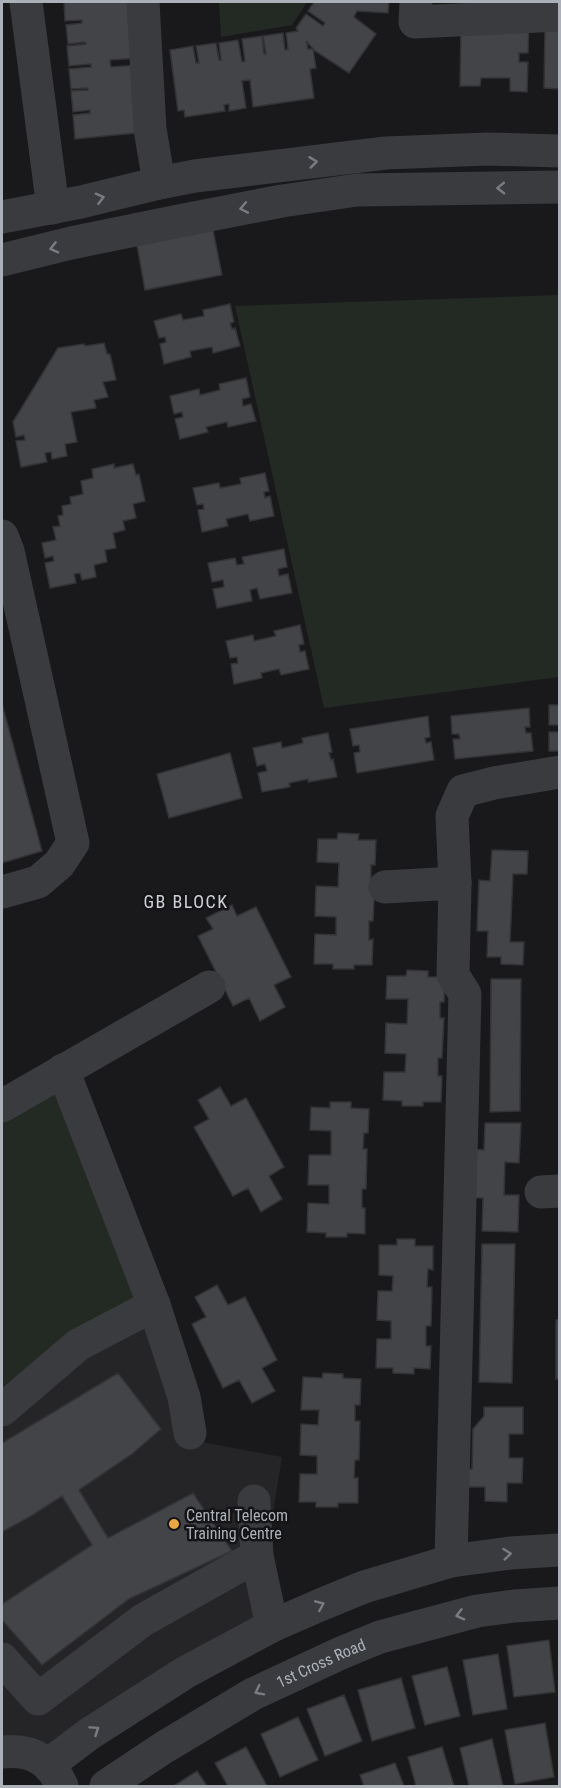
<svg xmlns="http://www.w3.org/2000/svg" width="561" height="1788" font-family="'Roboto Condensed',sans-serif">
  <rect width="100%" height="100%" fill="#19191b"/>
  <path fill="#252527" d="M145 1327 186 1439 282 1457 256 1619 53 1751 2 1739V1421L76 1354Z"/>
  <path fill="#232a23" d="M219 2H307L292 25 221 37Z
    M559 295V677L324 708 235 306Z
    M57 1088 143 1302 2 1401V1120Z"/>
  <path fill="#434447" stroke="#333336" stroke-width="1.5" d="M64 2H133L138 58 110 60 111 67 138 65 136 133 75 139 73 115 90 113V110L73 112 71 91 88 90V88L71 89 69 69 91 67V64L69 66 67 46 86 44 85 42 68 44 66 25 82 23V20L65 21Z
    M314 2H389L388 13 357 11 354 17 376 34 349 73 315 51 306 41 308 49H313L316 68 310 69 314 98 253 107 250 80 242 81 246 108 229 111V104L224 105 225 111 185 117 184 110 178 111 170 50 193 46 196 63H199L196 46 216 43 219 60H221L219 43 238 40 242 62 245 61 242 39 262 36 264 54H266L263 36 283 33 285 50 288 49 286 33 298 31 296 28 306 14 323 26 325 23 308 11Z
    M529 21 528 53H519V62H528L527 92 510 91V78H481L480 86H460L461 25Z
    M545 25H560V89L544 88Z
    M213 230 222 275 145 290 137 245Z
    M230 304 234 322 230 323 232 329 235 328 240 346 213 353 212 347 190 351 191 357 164 364 160 344 166 342 165 337 159 338 154 321 181 314 183 320 204 316 203 310Z
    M104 343 107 354H110L116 380 103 382 108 397 94 400 96 408 71 412 77 442 65 444 67 456 52 459 51 452 45 453 47 462 21 467 16 441 25 440 24 435 16 437 13 422 58 348 84 344 85 346Z
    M246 378 250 397 242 399 243 406 251 404 256 421 228 427 227 422 206 427 208 432 180 439 175 419 183 417 182 412 174 414 170 396 199 389 200 395 220 390 219 384Z
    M114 464V468L133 464 136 475 139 474 145 501 133 504 136 518 123 521 125 530 113 533 116 548 105 550 107 562 94 565 96 577 82 580 80 573 74 574 76 583 50 588 45 563 54 561 53 556 45 558 42 543 56 540 53 527 60 526 58 516 63 515 62 506 71 504 70 497 83 494 81 481 93 478 92 469Z
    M265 473 269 491 264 492 265 498 270 496 274 516 250 521 248 514 226 519 228 526 202 532 198 510 204 509 203 504 197 505 193 488 219 483 220 488 241 484 240 478Z
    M284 549 287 567 278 569 279 576 288 574 292 593 260 599 257 588 250 590 252 601 217 608 213 589 224 587 223 580 212 582 208 563 235 558 237 565 244 564 242 557Z
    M300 625 304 644 299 645 300 652 305 651 309 669 281 675 279 669 261 673 262 678 234 684 231 664 238 663 237 657 230 658 226 641 253 635 254 641 276 636 274 631Z
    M2 704 42 851 2 863Z
    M549 705H560V725H549Z
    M529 708 530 727H525L526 733H531L533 751 455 759 453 739H460L459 734H452L451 716Z
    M428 716 430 737 425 738 426 743 431 742 434 760 357 773 354 753 360 752 359 745 353 746 350 729Z
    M549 732H560V751H549Z
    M328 733 332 752 329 753 331 760 333 759 337 777 308 782V779L289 783 290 787 262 792 258 773 267 771 265 764 257 766 253 748 281 742 282 748 303 743 302 738Z
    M230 753 242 798 169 818 157 774Z
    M338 833 359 834 358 840H376L375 865H371V881H375L373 921H369V940L373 939 372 965H354V969H333V964H314L315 934 336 935V917L315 916 316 886 338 887 339 863 317 862 318 839H337Z
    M492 850 528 851 527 874H513L510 942H524L523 965 501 964V957H487L488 931H477L479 880 490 881Z
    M232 905 237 916 256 907 291 977 274 985 285 1007 260 1021 249 998 233 1006 198 936 213 929 206 918Z
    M407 970 428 971V977H445L444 1002H440V1018H444L442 1058H438V1076H442L441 1102H423V1106H402V1101L383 1100 384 1072H405L406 1054 385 1053 386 1023 407 1024 408 999H386L387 976H406Z
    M491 979H521L520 1111 490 1112Z
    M220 1087 231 1106 246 1098 284 1167 269 1176 282 1199 261 1212 248 1188 233 1196 194 1127 209 1119 198 1100Z
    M330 1102H351V1108L369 1109 368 1133H364L363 1149H367L366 1189H362V1208H365V1234L347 1233V1237H326V1233L307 1232 308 1203 329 1204V1185H308L309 1155H331V1131L310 1130 311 1107 330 1108Z
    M485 1123H521L519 1163 505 1162 504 1195H519L518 1232 482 1231 483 1198H468L470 1149 484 1150Z
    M397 1239H415V1246H433V1270L428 1269 427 1287H432L431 1326H426V1346H431L430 1369 414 1368V1374L393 1373V1368H376L377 1339H391V1321L377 1320 378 1291H392L393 1276 379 1275V1245H397Z
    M482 1244H515L512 1383 479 1382Z
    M217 1285 228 1305 245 1297 277 1360 262 1368 275 1391 252 1403 239 1380 223 1388 192 1324 206 1317 195 1297Z
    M556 1320H560V1379H556Z
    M118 1373 161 1429 132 1454 79 1490 108 1538 193 1493 232 1551 129 1599 42 1665 2 1620V1604L92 1545 62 1496 31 1516 2 1532V1443Z
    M323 1373 343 1374V1378L361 1379 360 1405H355V1421H360L359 1460H355L354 1478H358V1503H338V1507H316V1502H299L300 1474H317V1456L300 1455 301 1424 318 1425 319 1410H301L303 1377 322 1378Z
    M484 1407H523V1434H509V1458H523L522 1483H507V1502L485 1501V1487H461V1469H472L473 1429 484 1416Z
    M549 1640 555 1692 514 1697 507 1646Z
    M498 1654 507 1709 473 1715 463 1660Z
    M447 1667 460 1716 425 1725 412 1676Z
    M401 1678 415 1728 372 1741 358 1690Z
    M344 1695 362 1741 325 1756 307 1709Z
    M298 1717 318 1760 280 1777 261 1734Z
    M545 1723 554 1777 515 1784 505 1730Z
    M492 1739 503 1786H469L460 1748Z
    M246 1747 267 1786H228L215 1763Z
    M442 1747 454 1786H416L408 1757Z
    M395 1763 404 1786H364L360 1775Z
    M197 1771 207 1786H174Z"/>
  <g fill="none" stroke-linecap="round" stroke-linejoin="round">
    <g stroke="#3a3b3f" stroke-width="33">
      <path d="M26 2 53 208"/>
      <path d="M143 2 150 129 159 183"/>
      <path d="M416 2 415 22 560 15"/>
      <path d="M2 217 81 202 159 183 195 176 386 153 487 149 560 151"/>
      <path d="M2 260 71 243 184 220 282 201 357 190 560 187"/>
      <path d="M2 536 8 551 73 843 59 864 38 882 2 892"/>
      <path d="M455 883 452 816 463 791 494 783 560 772"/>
      <path d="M385 887 455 883 453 975 465 994 451 1561"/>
      <path d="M63 1070 154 1305 184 1397 190 1433"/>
      <path d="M2 1106 209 987"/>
      <path d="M541 1192 560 1191"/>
      <path d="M2 1410 78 1345 154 1305"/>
      <path d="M254 1501 257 1556 272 1626"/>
      <path d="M2 1659 38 1699 143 1620 257 1556"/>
      <path d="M2 1752C31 1749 50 1759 62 1786"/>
      <path d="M48 1765 89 1734 186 1672 272 1626 320 1605 364 1587 451 1561 510 1553 560 1550"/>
      <path id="s1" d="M106 1786 163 1748 253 1694 341 1653 380 1637 477 1611 515 1606 560 1603"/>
    </g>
  </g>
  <defs><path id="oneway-chevron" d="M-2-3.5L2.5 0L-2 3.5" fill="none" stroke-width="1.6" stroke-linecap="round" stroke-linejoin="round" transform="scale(1.5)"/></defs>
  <g stroke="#797c82">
    <use href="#oneway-chevron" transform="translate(313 162) rotate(-7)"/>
    <use href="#oneway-chevron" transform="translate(501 188) rotate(179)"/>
    <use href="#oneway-chevron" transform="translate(100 198) rotate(-14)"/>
    <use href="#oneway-chevron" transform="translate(244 208) rotate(169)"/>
    <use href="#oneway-chevron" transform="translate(54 248) rotate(166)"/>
    <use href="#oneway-chevron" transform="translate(507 1554) rotate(-6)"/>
    <use href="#oneway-chevron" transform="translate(320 1605) rotate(-23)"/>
    <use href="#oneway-chevron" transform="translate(460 1615) rotate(165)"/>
    <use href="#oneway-chevron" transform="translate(259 1691) rotate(153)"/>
    <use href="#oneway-chevron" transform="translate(95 1730) rotate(-34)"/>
  </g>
  <circle fill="#e7a745" stroke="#141416" stroke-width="2" cx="174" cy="1524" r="6"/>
  <g text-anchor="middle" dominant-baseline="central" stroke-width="5" stroke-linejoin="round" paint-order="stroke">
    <g font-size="16" fill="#acb1b9" stroke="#141416" text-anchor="start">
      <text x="186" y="1515">Central Telecom<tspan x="186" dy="18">Training Centre</tspan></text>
    </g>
    <g font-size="16" fill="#acb1b9" stroke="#141416">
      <text stroke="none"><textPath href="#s1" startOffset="248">1st Cross Road</textPath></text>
    </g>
    <g font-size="18" letter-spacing="1.5" fill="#cdcfd6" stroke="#141416">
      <text x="186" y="901">GB BLOCK</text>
    </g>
  </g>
  <rect width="561" height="1788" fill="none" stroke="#acb1b9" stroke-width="6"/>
</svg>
